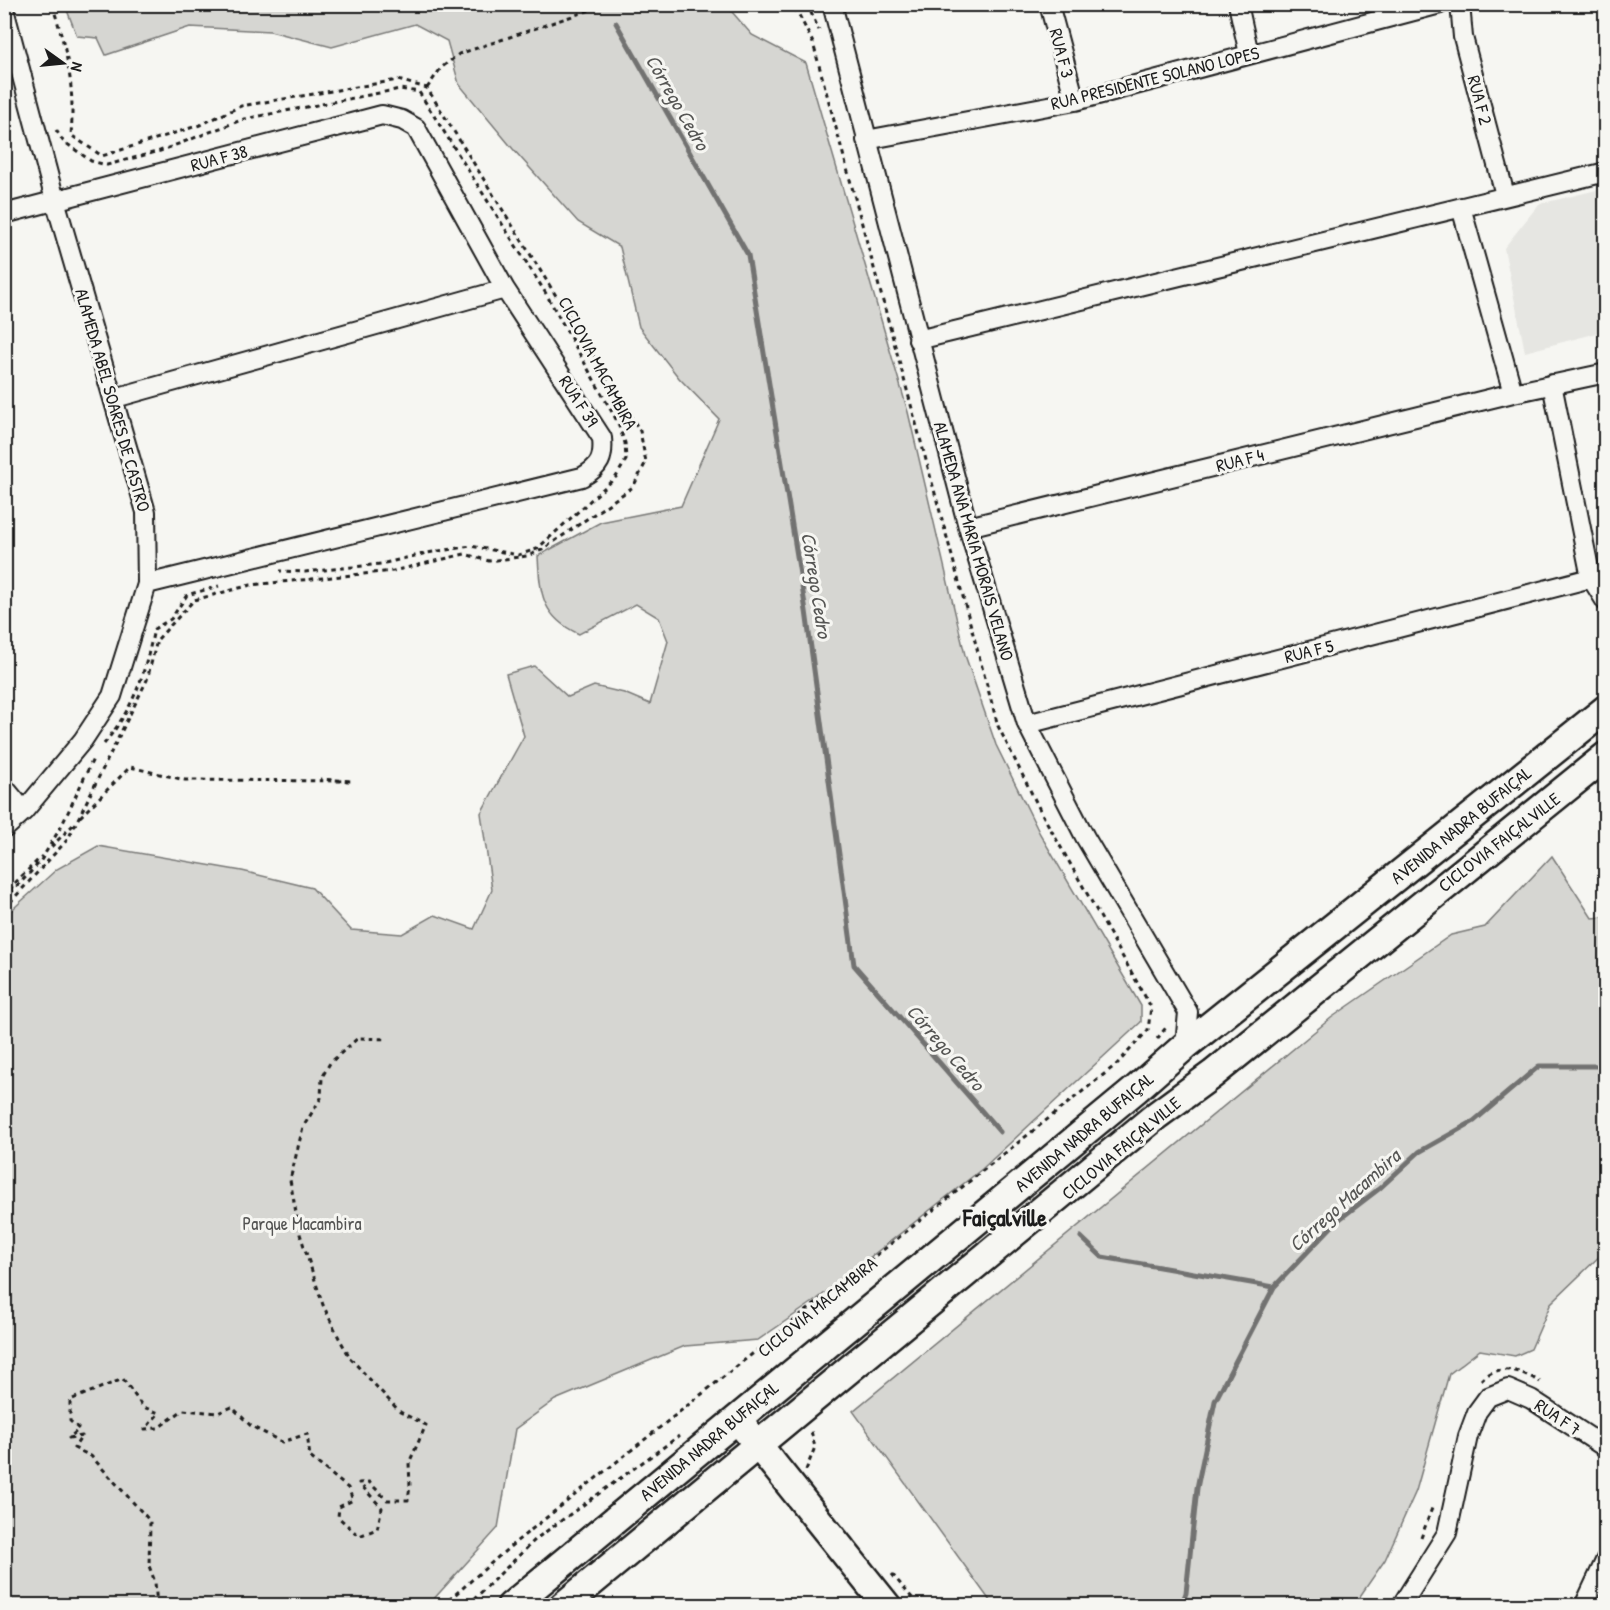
<svg xmlns="http://www.w3.org/2000/svg" width="1610" height="1610" font-family="'Patrick Hand',sans-serif">
  <rect width="100%" height="100%" fill="#f6f6f2"/>
  <filter id="ink" filterUnits="userSpaceOnUse"><feTurbulence type="fractalNoise" baseFrequency=".0167" numOctaves="2"/><feDisplacementMap in="SourceGraphic" scale="12" xChannelSelector="R" yChannelSelector="G"/><feConvolveMatrix kernelMatrix="1 2 1 2 8 2 1 2 1" color-interpolation-filters="sRGB"/></filter>
  <g filter="url(#ink)">
    <path fill="#e6e6e2" d="M1605 188V331L1525 352 1504 248 1539 204Z"/>
    <path fill="#d6d6d2" stroke="#797977" stroke-width="1.5" d="M65 5H726L752 35 806 63 908 412 965 655 996 745 1040 834 1141 1006V1022L982 1169 816 1300 758 1340 685 1346 555 1400 515 1429 498 1528 431 1602 406 1606 5 1605V916L57 869 98 846 242 871 312 888 351 930 402 934 435 915 474 929 492 890 481 813 524 736 506 674 534 666 568 697 594 686 624 693 650 704 668 641 659 618 636 604 579 634C541 617 540 592 538 556L601 522 681 506 719 419 679 378 639 327 620 247 578 222 513 149 459 84 447 41 415 24 332 47 270 31 190 27 106 55 98 38 77 36Z
      M1552 856 1592 918 1605 917V1251L1551 1303 1531 1349 1515 1356 1480 1350 1449 1374 1416 1491 1385 1560 1354 1605H993L853 1411 1331 1018 1451 935 1485 927Z"/>
    <g fill="none" stroke-linecap="round" stroke-linejoin="round">
      <path stroke="#727271" stroke-width="5" d="M616 23 748 255 806 611 854 965 1000 1132
        M1081 1237 1102 1257 1274 1287
        M1181 1606 1186 1593 1197 1488 1215 1401 1274 1287 1337 1221 1380 1188 1419 1152 1474 1121 1539 1066H1606"/>
      <defs>
        <path id="street" d="M832 4 968 527 1027 724 1085 837 1188 1012 1185 1046
          M1049 4 1075 101
          M1238 4 1249 54
          M1460 4 1463 37 1505 195
          M4 9 55 200 146 512 147 584 112 696 83 740 24 811 4 829
          M866 140 1075 101 1440 4
          M1461 207 1513 393
          M4 214 382 115 402 120 416 128 505 289
          M918 340 1606 172
          M1552 384 1591 578 1606 602
          M115 398 505 289 602 438C604 458 600 467 582 477L147 584
          M968 527 1513 393 1606 373
          M1027 724 1591 578
          M4 787 24 811
          M1401 1606 1447 1533 1468 1436 1477 1412 1488 1397 1508 1389 1531 1399 1606 1448
          M1584 1606 1606 1559"/>
        <path id="secondary" d="M746 1430 887 1606
          M511 1606 1135 1090 1185 1046 1606 709
          M563 1606 1157 1115 1213 1074 1606 756"/>
      </defs>
      <use href="#street" stroke="#1c1c1c" stroke-width="22"/>
      <use href="#secondary" stroke="#1c1c1c" stroke-width="32"/>
      <path stroke="#1c1c1c" stroke-width="3" stroke-dasharray="4.5 4.5" stroke-linecap="butt" d="M807 4 819 30
        M427 88 441 68 459 54 608 4
        M56 130 63 141 91 161 107 165 160 151 244 119 400 89 419 92 545 292 617 421 625 443 626 460 616 477 537 549 518 555 471 546 427 553 381 564 305 572 280 571
        M104 744C135 705 144 677 154 629L171 619 187 595 219 586
        M80 817 130 767 185 780 352 781 320 779
        M51 847 74 824
        M5 898 14 884 42 856
        M4 900 40 862 62 825 93 759
        M4 909 68 839 147 680 157 640 194 600 251 585 393 571 465 554 489 561 527 556 542 550 633 487 646 462 640 431 427 88 398 80 241 106 200 125 102 156 71 135C75 87 67 50 52 4
        M1157 1039 1168 1025
        M1481 1380C1498 1363 1521 1370 1540 1382
        M806 1470 815 1447 811 1431
        M1421 1538 1432 1508
        M892 1574 919 1606
        M157 1606 155 1582 149 1566 150 1521 91 1456 74 1448 82 1436 69 1438 79 1429 70 1421V1400L123 1379 143 1407 159 1413 145 1429 158 1428 183 1410 218 1413 232 1407 251 1426 282 1442 307 1434 310 1457 348 1488 353 1500 339 1507 338 1517 359 1536 377 1529 382 1508 359 1483 369 1482 387 1500H408L410 1486 409 1463 426 1425 400 1412 351 1359 339 1338 323 1305 300 1234 290 1180 303 1127 321 1098 322 1077 330 1063 358 1038 387 1039
        M442 1606 512 1545 1117 1064 1148 1030 1151 1007 1041 812 998 726 813 43 799 15 789 4
        M467 1606 537 1538 679 1436"/>
      <use href="#street" stroke="#f6f6f2" stroke-width="18"/>
      <use href="#secondary" stroke="#f6f6f2" stroke-width="27"/>
    </g>
  </g>
  <g text-anchor="middle" dominant-baseline="central" stroke-width="6" stroke-linejoin="round" paint-order="stroke">
    <g font-size="18" fill="#1c1c1c" stroke="#f6f6f2">
      <text transform="translate(1062 53) rotate(75)">RUA F 3</text>
      <text transform="translate(1155 78) rotate(-14)">RUA PRESIDENTE SOLANO LOPES</text>
      <text transform="translate(1480 100) rotate(75)">RUA F 2</text>
      <text transform="translate(219 158) rotate(-15)">RUA F 38</text>
      <text transform="translate(598 363) rotate(62)">CICLOVIA MACAMBIRA</text>
      <text transform="translate(113 400) rotate(74)">ALAMEDA ABEL SOARES DE CASTRO</text>
      <text transform="translate(579 401) rotate(57)">RUA F 39</text>
      <text transform="translate(1240 460) rotate(-14)">RUA F 4</text>
      <text transform="translate(974 541) rotate(74)">ALAMEDA ANA MARIA MORAIS VELANO</text>
      <text transform="translate(1309 651) rotate(-14)">RUA F 5</text>
      <text transform="translate(1461 825) rotate(-39)">AVENIDA NADRA BUFAIÇAL</text>
      <text transform="translate(1499 842) rotate(-38)">CICLOVIA FAIÇALVILLE</text>
      <text transform="translate(1084 1132) rotate(-40)">AVENIDA NADRA BUFAIÇAL</text>
      <text transform="translate(1121 1148) rotate(-40)">CICLOVIA FAIÇALVILLE</text>
      <text transform="translate(817 1307) rotate(-39)">CICLOVIA MACAMBIRA</text>
      <text transform="translate(1558 1417) rotate(34)">RUA F 7</text>
      <text transform="translate(709 1441) rotate(-40)">AVENIDA NADRA BUFAIÇAL</text>
    </g>
    <g font-size="18" fill="#545453" stroke="#f6f6f2">
      <text x="302" y="1223">Parque Macambira</text>
    </g>
    <g font-size="20" font-style="italic" fill="#565654" stroke="#f6f6f2">
      <text transform="translate(678 102) rotate(60)">Córrego Cedro</text>
      <text transform="translate(817 585) rotate(81)">Córrego Cedro</text>
      <text transform="translate(946 1047) rotate(49)">Córrego Cedro</text>
      <text transform="translate(1344 1200) rotate(-42)">Córrego Macambira</text>
    </g>
    <g font-size="24" font-weight="bold" fill="#1c1c1c" stroke="#f6f6f2">
      <text x="1005" y="1217">Faiçalville</text>
    </g>
  </g>
  <rect width="1610" height="1610" fill="none" stroke="#f6f6f2" stroke-width="24"/>
  <rect x="12" y="12" width="1586" height="1586" fill="none" stroke="#1c1c1c" stroke-width="2" filter="url(#ink)"/>
  <g transform="translate(63 63) rotate(105)" stroke="#f6f6f2" stroke-width="4.5" paint-order="stroke">
  <path d="M0-4.5L10 22L0 15L-10 22Z" fill="#1c1c1c"/>
  <text y="-9" font-size="16" font-weight="bold" text-anchor="middle" fill="#1c1c1c">N</text>
  </g>
</svg>
